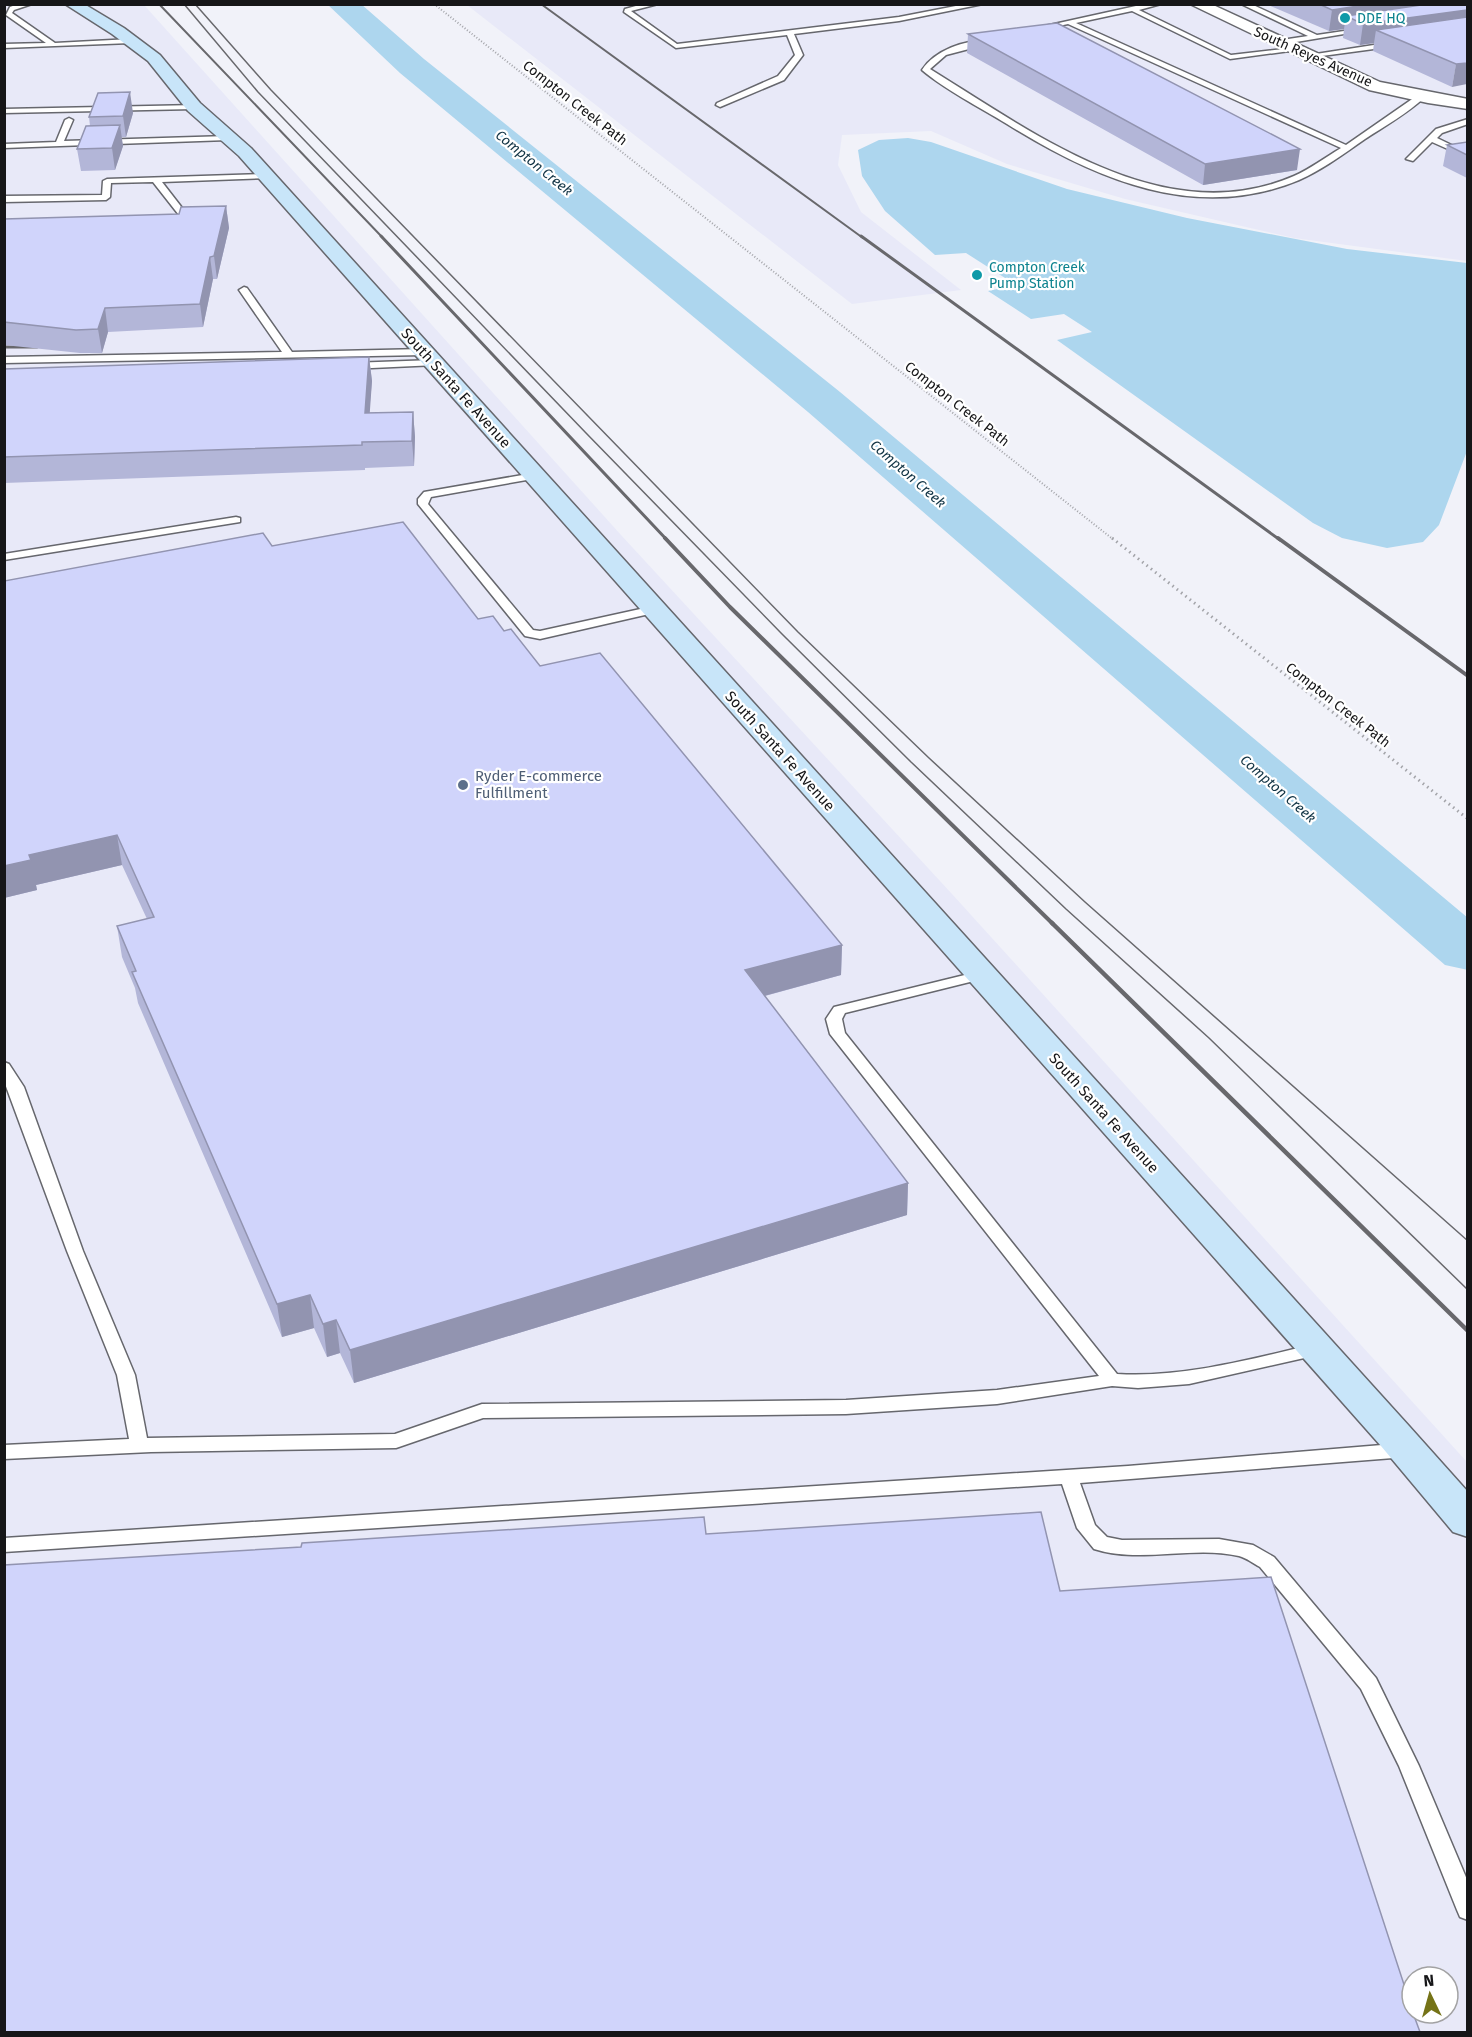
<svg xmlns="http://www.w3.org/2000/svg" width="1472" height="2037" font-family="'Fira Sans',sans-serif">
  <rect width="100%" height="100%" fill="#f1f2f9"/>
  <path fill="#e8e9f8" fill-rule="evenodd" d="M5 5H144L621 535 952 894 1467 1462V2032H5ZM1412 1977H1448V2013H1412Z
    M467 5H1467V261L1294 238 1125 199 1007 164 931 131 842 135 838 165 861 212 961 290 852 304Z"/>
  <path fill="#add6ee" d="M908 138 931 142 1067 189 1187 218 1347 249 1467 263V451L1439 525 1423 542 1387 548 1342 538 1313 523 1057 340 1092 332 1064 314 1031 319 988 291 1016 285 966 253 935 255 885 211 862 176 858 150 879 140Z"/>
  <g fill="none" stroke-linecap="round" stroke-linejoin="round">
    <path fill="#add6ee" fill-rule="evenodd" d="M327 4H361L424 59 840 392 1468 918V970L1445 965 808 412 400 73Z"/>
    <defs>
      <path id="service" d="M18 4H32L14 10 12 13 55 43 131 39 135 41 131 43 4 48V44L46 43 6 15 10 7Z
        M643 4H658L631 11 677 44 899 17 966 4H983L899 21 794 34 803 55 784 80 720 107 716 105 717 103 778 76 795 55 787 35 676 48 624 12 625 9Z
        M1145 4H1161L1139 10 1231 55 1293 48 1297 50 1230 59 1132 11 1076 23 1346 145 1418 95 1425 97C1408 113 1385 126 1365 139 1345 153 1322 170 1299 180 1196 223 1095 179 1007 124 981 108 944 89 922 70 935 50 965 40 988 40V44L946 55 930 69C1035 134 1165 232 1294 176 1310 169 1326 157 1341 148L1068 24 1040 30 1036 28Z
        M1241 4H1251L1317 35 1364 28 1368 30 1278 45 1275 41 1308 36Z
        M1393 42 1396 46 1307 58 1303 56Z
        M197 105V109H194L4 113V109Z
        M69 118 73 120 64 141 228 136 232 138 228 140 4 148V144L56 142 65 120Z
        M1468 119V124L1442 133 1437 138 1468 153V158L1432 142 1413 161 1406 159 1436 129Z
        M267 174H270V178L162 182 193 222 189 225 186 224 153 182 111 183 110 197 106 200 4 202V196L102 195 103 181 107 179Z
        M244 287 247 288 292 352 424 349 429 352 424 355 4 363V357L282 352 239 290Z
        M434 360 439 363 437 365 350 369 345 366 350 363Z
        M534 473 538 474V478L431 497 428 504 533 630 540 631 654 606 660 610 658 612 540 639 525 636 418 504V499L424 492Z
        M236 517 240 518V522L4 560V554Z
        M981 971 988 975 986 978 845 1013 842 1019 845 1033 1117 1374C1185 1378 1250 1359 1316 1344L1322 1346 1325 1350 1322 1354 1189 1384 1138 1388 1112 1386 997 1404 846 1414 483 1418 396 1448 151 1452 4 1459V1445L129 1439 117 1375 67 1251 4 1081V1062L9 1064 24 1087 83 1251 135 1375 147 1438 395 1434 482 1404 846 1400 997 1390 1099 1376 830 1034 826 1019 834 1007Z
        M1406 1443 1413 1445 1415 1450 1413 1455 1406 1457 1080 1483 1095 1525 1107 1537 1122 1540 1219 1539 1253 1545 1274 1557 1376 1678 1419 1766 1468 1882V1920L1460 1917 1457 1910 1399 1766 1361 1689 1260 1567C1254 1564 1247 1558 1239 1556 1192 1545 1141 1564 1094 1549L1077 1528 1062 1484 4 1552V1538L1128 1466Z"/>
      <path id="tertiary" d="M1190 4H1211L1380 82 1468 99V109L1428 103 1369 90Z"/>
      <path id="secondary" d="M65 4H84L124 28 160 55 200 103 251 148 1409 1426 1468 1492V1537L1453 1532 1381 1446 239 156 188 111 148 61 112 34Z"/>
    </defs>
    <use href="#service" stroke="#66676d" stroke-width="3"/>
    <use href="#tertiary" stroke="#66676d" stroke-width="3"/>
    <use href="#secondary" stroke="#66676d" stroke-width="3"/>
    <path stroke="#a3a4a9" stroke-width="2" stroke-dasharray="1 2" stroke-linecap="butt" d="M434 4 1114 540"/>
    <path stroke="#a3a4a9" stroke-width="3" stroke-dasharray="1.5 4" stroke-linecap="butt" d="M1112 538 1468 819"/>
    <use href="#service" fill="#fff" fill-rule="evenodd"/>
    <use href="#tertiary" fill="#fff" fill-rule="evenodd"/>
    <use href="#secondary" fill="#c8e5f9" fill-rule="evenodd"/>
    <path stroke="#68686c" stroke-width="1.5" d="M184 4 258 92 586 433 782 634 911 762 1066 909 1209 1038 1468 1290
      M195 4 271 90 798 632 929 758 1085 902 1468 1241"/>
    <path stroke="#68686c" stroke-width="2" d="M159 4 383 238
      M541 4 863 238"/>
    <path stroke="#68686c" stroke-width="3" d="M381 236 667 540
      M861 236 1280 540
      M4 347H37"/>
    <path stroke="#68686c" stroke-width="4" d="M665 538 730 607 1053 924
      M1278 538 1468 676"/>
    <path stroke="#68686c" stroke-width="4.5" d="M1052 923 1468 1331"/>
  </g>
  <path fill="#b3b6d8" d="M1266 4H1467L1452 87 1373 51 1374 43 1360 45 1343 38 1344 29 1329 31Z
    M968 34 1297 170 1203 185 967 53Z
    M133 113 126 137H121L123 146 115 170 81 171 77 149 90 126 89 117Z
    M1467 142V178L1443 166 1447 145Z
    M226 206 229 228 217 279H213L203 327 108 332 102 353H80L4 345V219L179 214Z
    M369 357 372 381 369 413 413 412 415 437 414 466 365 468V470L4 483V369Z
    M272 546 478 619 504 631 540 666 842 945 841 975 765 996 908 1183 907 1215 354 1383 340 1353 327 1357 314 1328 282 1337 138 1003 135 988 122 957 117 926 147 919 122 865 36 885 37 890 4 898V581Z"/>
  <path fill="#9294b0" d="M1371 4H1467V30H1376L1374 43 1360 45 1363 24 1346 16 1344 29 1329 31 1332 10Z
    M1467 63V84L1452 87 1456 64Z
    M130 92 133 113 126 137 123 116Z
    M120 125 123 146 115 170 112 148Z
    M1300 149 1297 170 1203 185 1205 164Z
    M226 206 229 228 217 279 214 256Z
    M210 257 213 279 203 327 200 304Z
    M105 308 108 332 102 353 98 329Z
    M369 357 372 381 368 438 365 413Z
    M413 412 415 437 414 466 412 441Z
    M117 835 122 865 36 885 37 890 4 898V866L29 855Z
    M842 945 841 975 745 1001V970Z
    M908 1183 907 1215 354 1383 350 1350Z
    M310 1295 314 1328 282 1337 277 1304Z
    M336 1320 340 1353 327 1357 323 1324Z"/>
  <path fill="#d0d4fb" stroke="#9294b0" stroke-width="1.5" d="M1319 4H1371L1332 10Z
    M1428 4H1467V10L1363 24 1346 16Z
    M1467 17V63L1456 64 1376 30Z
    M1057 23 1300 149 1205 164 968 34Z
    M130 92 123 116 89 117 98 93Z
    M120 125 112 148 77 149 86 126Z
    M1467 142V155L1447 145Z
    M226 206 214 256 210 257 200 304 105 308 98 329 76 330 4 322V219L179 214 181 207Z
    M369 357 365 413 413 412 412 441 362 442V445L4 457V369Z
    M403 522 478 619 493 616 504 631 511 629 540 666 600 653 842 945 745 970 908 1183 350 1350 336 1320 323 1324 310 1295 277 1304 132 972 136 971 117 926 154 917 117 835 29 855 31 860 4 866V581L263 533 272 546Z
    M1041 1512 1060 1591 1271 1577 1412 2009V2013H1413L1420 2032H4V1565L301 1547 302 1543 704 1517 706 1534Z"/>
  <g fill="#0f9aa8" stroke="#fff" stroke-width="2">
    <circle cx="1345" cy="18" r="6"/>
    <circle cx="977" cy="275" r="6"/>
  </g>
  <circle fill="#5c6f8a" stroke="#fff" stroke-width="2" cx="463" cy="785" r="6"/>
  <g text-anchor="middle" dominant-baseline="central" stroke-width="4.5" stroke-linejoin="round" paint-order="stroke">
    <g font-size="14" fill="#0d838f" stroke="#fff" text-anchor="start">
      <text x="1357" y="18">DDE HQ</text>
      <text x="989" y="267">Compton Creek<tspan x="989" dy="16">Pump Station</tspan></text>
    </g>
    <g font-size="14" fill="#161618" stroke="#fff">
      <text transform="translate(1313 57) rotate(24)">South Reyes Avenue</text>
      <text transform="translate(575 103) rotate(38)">Compton Creek Path</text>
      <text transform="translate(957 404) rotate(38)">Compton Creek Path</text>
      <text transform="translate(1338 705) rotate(38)">Compton Creek Path</text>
    </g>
    <g font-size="14" font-style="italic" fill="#103344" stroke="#fff">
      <text transform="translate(534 163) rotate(39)">Compton Creek</text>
      <text transform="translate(908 474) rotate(41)">Compton Creek</text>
      <text transform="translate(1278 789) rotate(41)">Compton Creek</text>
    </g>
    <g font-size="15" fill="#161618" stroke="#fff">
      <text transform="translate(456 388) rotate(48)">South Santa Fe Avenue</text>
      <text transform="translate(780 751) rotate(48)">South Santa Fe Avenue</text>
      <text transform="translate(1104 1113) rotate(48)">South Santa Fe Avenue</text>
    </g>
    <g font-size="15" fill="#4e5e75" stroke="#fff" text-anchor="start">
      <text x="475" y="776">Ryder E-commerce<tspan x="475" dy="17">Fulfillment</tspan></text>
    </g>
  </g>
  <rect width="1472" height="2037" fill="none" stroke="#161618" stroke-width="12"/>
  <g transform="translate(1430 1995) rotate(355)"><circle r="28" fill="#ffffff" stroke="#a2a2a3" stroke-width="1.5"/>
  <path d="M0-4.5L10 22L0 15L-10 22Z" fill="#757317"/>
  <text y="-9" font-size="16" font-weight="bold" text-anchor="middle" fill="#161618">N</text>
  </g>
</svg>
